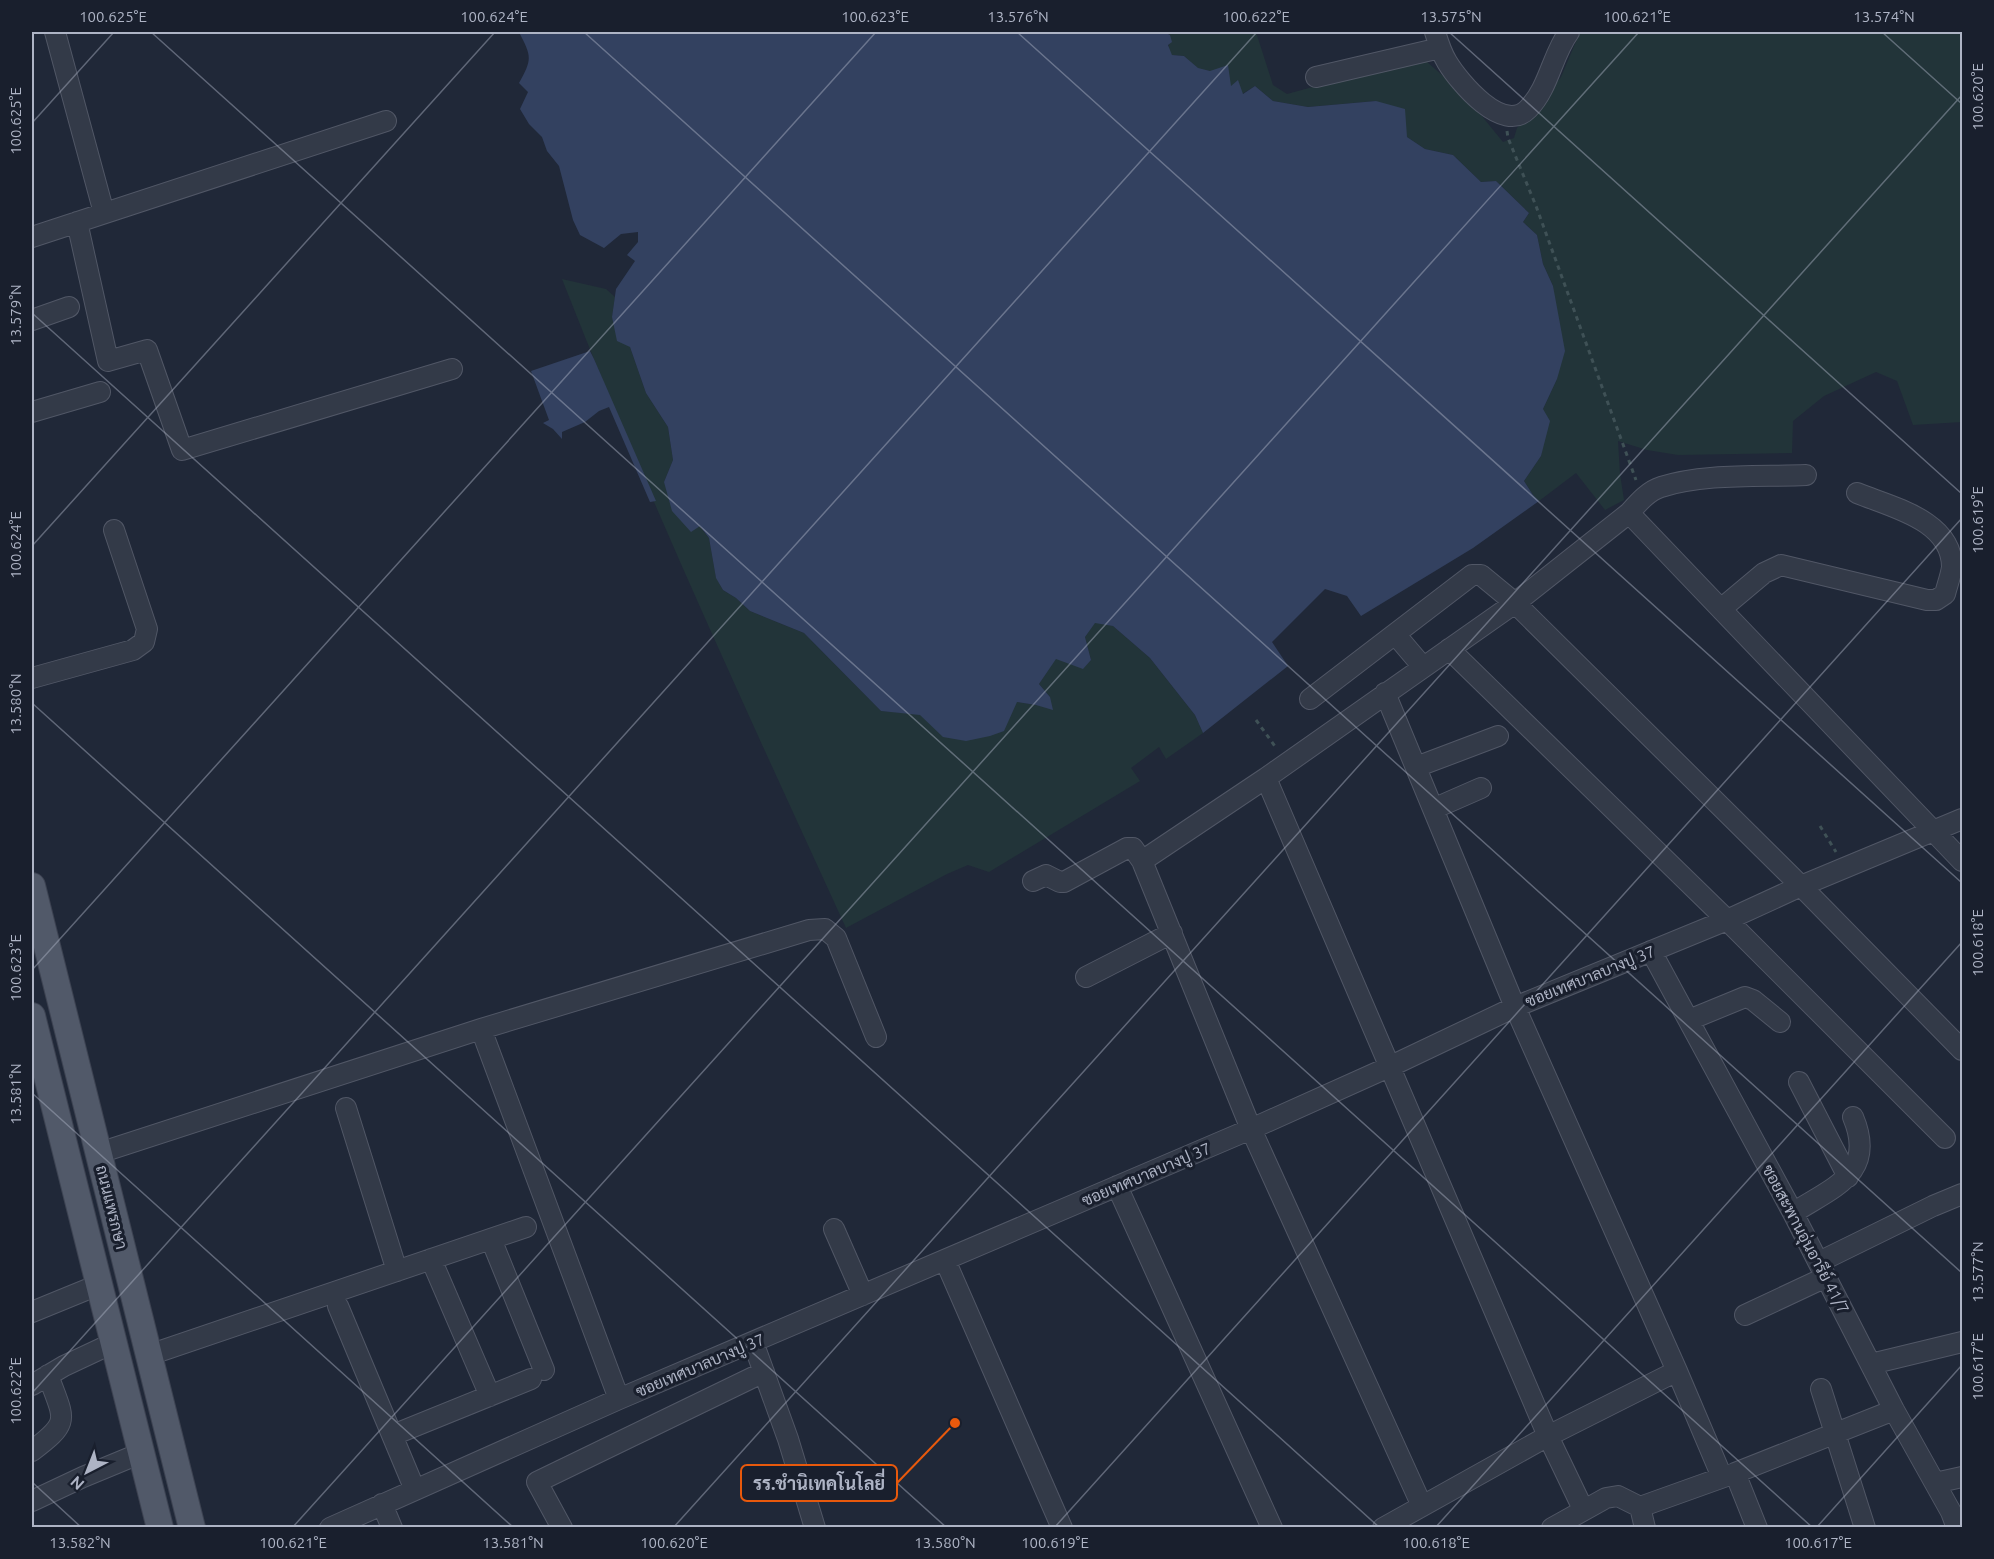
<svg xmlns="http://www.w3.org/2000/svg" width="1994" height="1559" font-family="Ubuntu,Sarabun,sans-serif">
  <rect width="100%" height="100%" fill="#202838"/>
  <path fill="#223439" d="M1164 32H1256L1273 85 1287 94 1408 61 1427 62 1463 93 1503 142 1514 138 1517 128 1561 77 1580 32H1962V422L1913 425 1897 381 1876 372 1824 396 1793 421 1792 453 1678 455 1647 450 1618 441 1620 474 1624 500 1605 510 1576 473 1539 501 1533 495 1524 481 1541 456 1543 409 1557 379 1553 286 1543 264 1537 235 1523 222 1529 213 1496 181 1481 182 1453 155 1425 149 1407 137 1376 101 1308 107 1273 101 1255 86 1242 94 1210 71 1198 69 1184 56 1172 55C1167 49 1169 42 1170 35Z
    M562 279 606 289 615 297 612 317 630 347 646 393 668 427 673 460 664 482 709 538 716 577 723 590 736 598 750 611 804 633 881 711 920 714 944 737 1017 702 1036 705 1050 697 1039 684 1056 658 1083 668 1091 660 1085 637 1095 622 1113 626 1150 658 1195 715 1203 733 1166 759 1159 747 1131 768 1140 781 989 872 968 865 947 874 846 928C748 714 648 499 562 279Z"/>
  <path fill="#334160" d="M519 32H1164L1170 35 1172 42 1168 45 1172 55 1184 56 1198 68 1210 71 1228 65 1231 86 1238 80 1243 94 1255 86 1273 101 1308 107 1376 101 1405 109 1407 137 1425 149 1453 155 1481 182 1496 181 1529 213 1523 222 1537 235 1543 264 1553 286 1565 351 1557 379 1543 409 1550 421 1541 456 1524 481 1533 495 1539 501 1473 548 1361 616 1347 596 1325 589 1272 642 1288 666 1203 733 1195 715 1150 658 1113 626 1095 623 1085 637 1091 660 1083 669 1056 659 1039 684 1050 697 1053 710 1036 705 1017 702 1004 731 990 736 966 741 943 737 920 715 881 711 804 633 750 611 736 598 723 590 716 578 709 538 700 526 691 532 672 511 664 482 673 460 668 427 646 393 630 347 617 341 612 317 616 289 635 261 627 255 638 242V232L621 234 604 248 580 235 573 220 559 166 547 151 542 137 529 124 520 109 528 92 519 83C533 58 531 56 519 32Z
    M590 351 594 359 656 501 650 502 609 407 599 411 585 422 562 432V439L553 429 543 423 549 420 531 371Z"/>
  <g fill="none" stroke-linecap="round" stroke-linejoin="round">
    <defs>
      <path id="minor" d="M55 32 104 213
        M1435 32C1438 42 1441 52 1447 62 1459 82 1503 135 1528 109 1549 88 1552 55 1569 32
        M1316 77 1440 48
        M77 222 108 361 147 350 182 450 452 369
        M32 237 386 121
        M32 320 69 307
        M32 412 100 392
        M1629 513 1962 861
        M1721 609 1764 573 1781 565 1927 600H1936L1945 594C1947 586 1951 575 1952 567 1952 520 1891 507 1857 493
        M1395 634 1423 667
        M1449 649 1727 920 1945 1138
        M32 678 133 650 144 642 147 629 114 530
        M1385 693 1515 1007 1677 1371 1722 1477
        M1310 699 1472 575H1481L1515 603 1801 886 1962 1050
        M1416 767 1498 736
        M1266 778 1548 1436 1583 1509
        M1433 809 1481 788
        M1142 861 1266 778 1515 603 1629 513C1638 503 1648 491 1661 487 1703 473 1762 477 1806 475
        M1033 881 1046 875 1060 882H1064L1127 848H1133L1142 861 1251 1129 1422 1506
        M1651 951 1793 1213 1894 1410 1951 1512 1957 1528
        M1086 977 1172 933
        M1689 1020 1745 997 1753 1000 1780 1022
        M481 1029 619 1399
        M1799 1082 1848 1177
        M346 1108 397 1271
        M99 1153 481 1029 809 930 825 929 836 938 876 1037
        M1117 1186 1272 1528
        M1793 1213C1833 1187 1877 1174 1853 1117
        M834 1229 863 1295
        M491 1239 544 1370
        M431 1259 490 1396
        M945 1260 1062 1528
        M1819 1262 1933 1206 1962 1194
        M338 1306 415 1490
        M32 1312 98 1285
        M1745 1315 1826 1277
        M753 1342 788 1439 815 1528
        M149 1355 526 1227
        M1871 1364 1962 1342
        M32 1385 64 1366 113 1343
        M1821 1389 1865 1528
        M393 1435 531 1379
        M32 1451C72 1421 64 1420 48 1375
        M1735 1473 1757 1528
        M1935 1483 1962 1477
        M32 1501 83 1477 141 1453
        M382 1504 392 1528
        M1640 1507 1645 1528
        M330 1528 619 1399 1251 1129 1389 1067 1515 1007 1727 920 1801 886 1962 819
        M562 1528 537 1482 764 1372
        M1383 1528 1548 1436 1677 1371
        M1552 1528 1606 1498 1618 1496 1640 1507 1735 1473 1894 1410"/>
      <path id="major" d="M32 886 192 1528
        M32 1016 160 1528"/>
    </defs>
    <use href="#minor" stroke="#515766" stroke-width="22"/>
    <use href="#major" stroke="#3d4352" stroke-width="28"/>
    <path stroke="#3f5156" stroke-width="3" stroke-dasharray="4.5 4.5" stroke-linecap="butt" d="M1507 131 1508 138 1536 206 1636 480
      M1256 720 1277 749
      M1820 826 1836 852"/>
    <use href="#minor" stroke="#333a48" stroke-width="20"/>
    <use href="#major" stroke="#515969" stroke-width="26"/>
  </g>
  <path fill="none" stroke="#aeb4c5" stroke-width="1.5" stroke-opacity="0.45" d="M151 32 1813 1528M584 32 1962 1273M1017 32 1962 883M1449 32 1962 494M1882 32 1962 104M32 123 114 32M32 313 1380 1528M32 546 495 32M32 703 947 1528M32 970 876 32M32 1093 514 1528M32 1393 1257 32M32 1482 82 1528M292 1528 1639 32M673 1528 1962 95M1054 1528 1962 518M1435 1528 1962 942M1816 1528 1962 1365"/>
  <g text-anchor="middle" dominant-baseline="central" stroke-width="6" stroke-linejoin="round" paint-order="stroke">
    <g font-size="16" fill="#aeb4c5" stroke="#191f2d">
      <text transform="translate(1590 976) rotate(-22)">ซอยเทศบาลบางปู 37</text>
      <text transform="translate(1146 1174) rotate(-23)">ซอยเทศบาลบางปู 37</text>
      <text transform="translate(112 1207) rotate(76)">ถนนแพรกษา</text>
      <text transform="translate(1806 1239) rotate(62)">ซอยสะพานอุ่นอารีย์ 41/7</text>
      <text transform="translate(700 1365) rotate(-23)">ซอยเทศบาลบางปู 37</text>
    </g>
  </g>
  <path fill="none" stroke="#e8590c" stroke-width="2" d="M955 1423L897 1483"/>
  <circle fill="#e8590c" stroke="#191f2d" stroke-width="2" cx="955" cy="1423" r="6"/>
  <rect fill="#191f2d" stroke="#e8590c" stroke-width="2" x="741" y="1465" width="156" height="36" rx="6"/>
  <g font-size="18" text-anchor="middle" font-weight="bold" fill="#aeb4c5">
    <text x="819" y="1490">รร.ชำนิเทคโนโลยี่</text>
  </g>
  <rect width="1994" height="1559" fill="none" stroke="#191f2d" stroke-width="66"/>
  <g transform="translate(87 1472) rotate(222)" stroke="#191f2d" stroke-width="4.5" paint-order="stroke">
  <path d="M0-4.5L10 22L0 15L-10 22Z" fill="#aeb4c5"/>
  <text y="-9" font-size="16" font-weight="bold" text-anchor="middle" fill="#aeb4c5">N</text>
  </g>
  <rect x="33" y="33" width="1928" height="1493" fill="none" stroke="#aeb4c5" stroke-width="2"/>
  <g font-size="15" text-anchor="middle" fill="#aeb4c5">
    <text x="113" y="22">100.625°E</text>
    <text x="494" y="22">100.624°E</text>
    <text x="875" y="22">100.623°E</text>
    <text x="1018" y="22">13.576°N</text>
    <text x="1256" y="22">100.622°E</text>
    <text x="1451" y="22">13.575°N</text>
    <text x="1637" y="22">100.621°E</text>
    <text x="1884" y="22">13.574°N</text>
    <text transform="translate(1978 97) rotate(-90)" y="5">100.620°E</text>
    <text transform="translate(16 121) rotate(-90)" y="5">100.625°E</text>
    <text transform="translate(16 315) rotate(-90)" y="5">13.579°N</text>
    <text transform="translate(1978 520) rotate(-90)" y="5">100.619°E</text>
    <text transform="translate(16 545) rotate(-90)" y="5">100.624°E</text>
    <text transform="translate(16 704) rotate(-90)" y="5">13.580°N</text>
    <text transform="translate(1978 943) rotate(-90)" y="5">100.618°E</text>
    <text transform="translate(16 968) rotate(-90)" y="5">100.623°E</text>
    <text transform="translate(16 1094) rotate(-90)" y="5">13.581°N</text>
    <text transform="translate(1978 1272) rotate(-90)" y="5">13.577°N</text>
    <text transform="translate(1978 1367) rotate(-90)" y="5">100.617°E</text>
    <text transform="translate(16 1391) rotate(-90)" y="5">100.622°E</text>
    <text x="80" y="1548">13.582°N</text>
    <text x="293" y="1548">100.621°E</text>
    <text x="513" y="1548">13.581°N</text>
    <text x="674" y="1548">100.620°E</text>
    <text x="945" y="1548">13.580°N</text>
    <text x="1055" y="1548">100.619°E</text>
    <text x="1436" y="1548">100.618°E</text>
    <text x="1818" y="1548">100.617°E</text>
  </g>
</svg>
